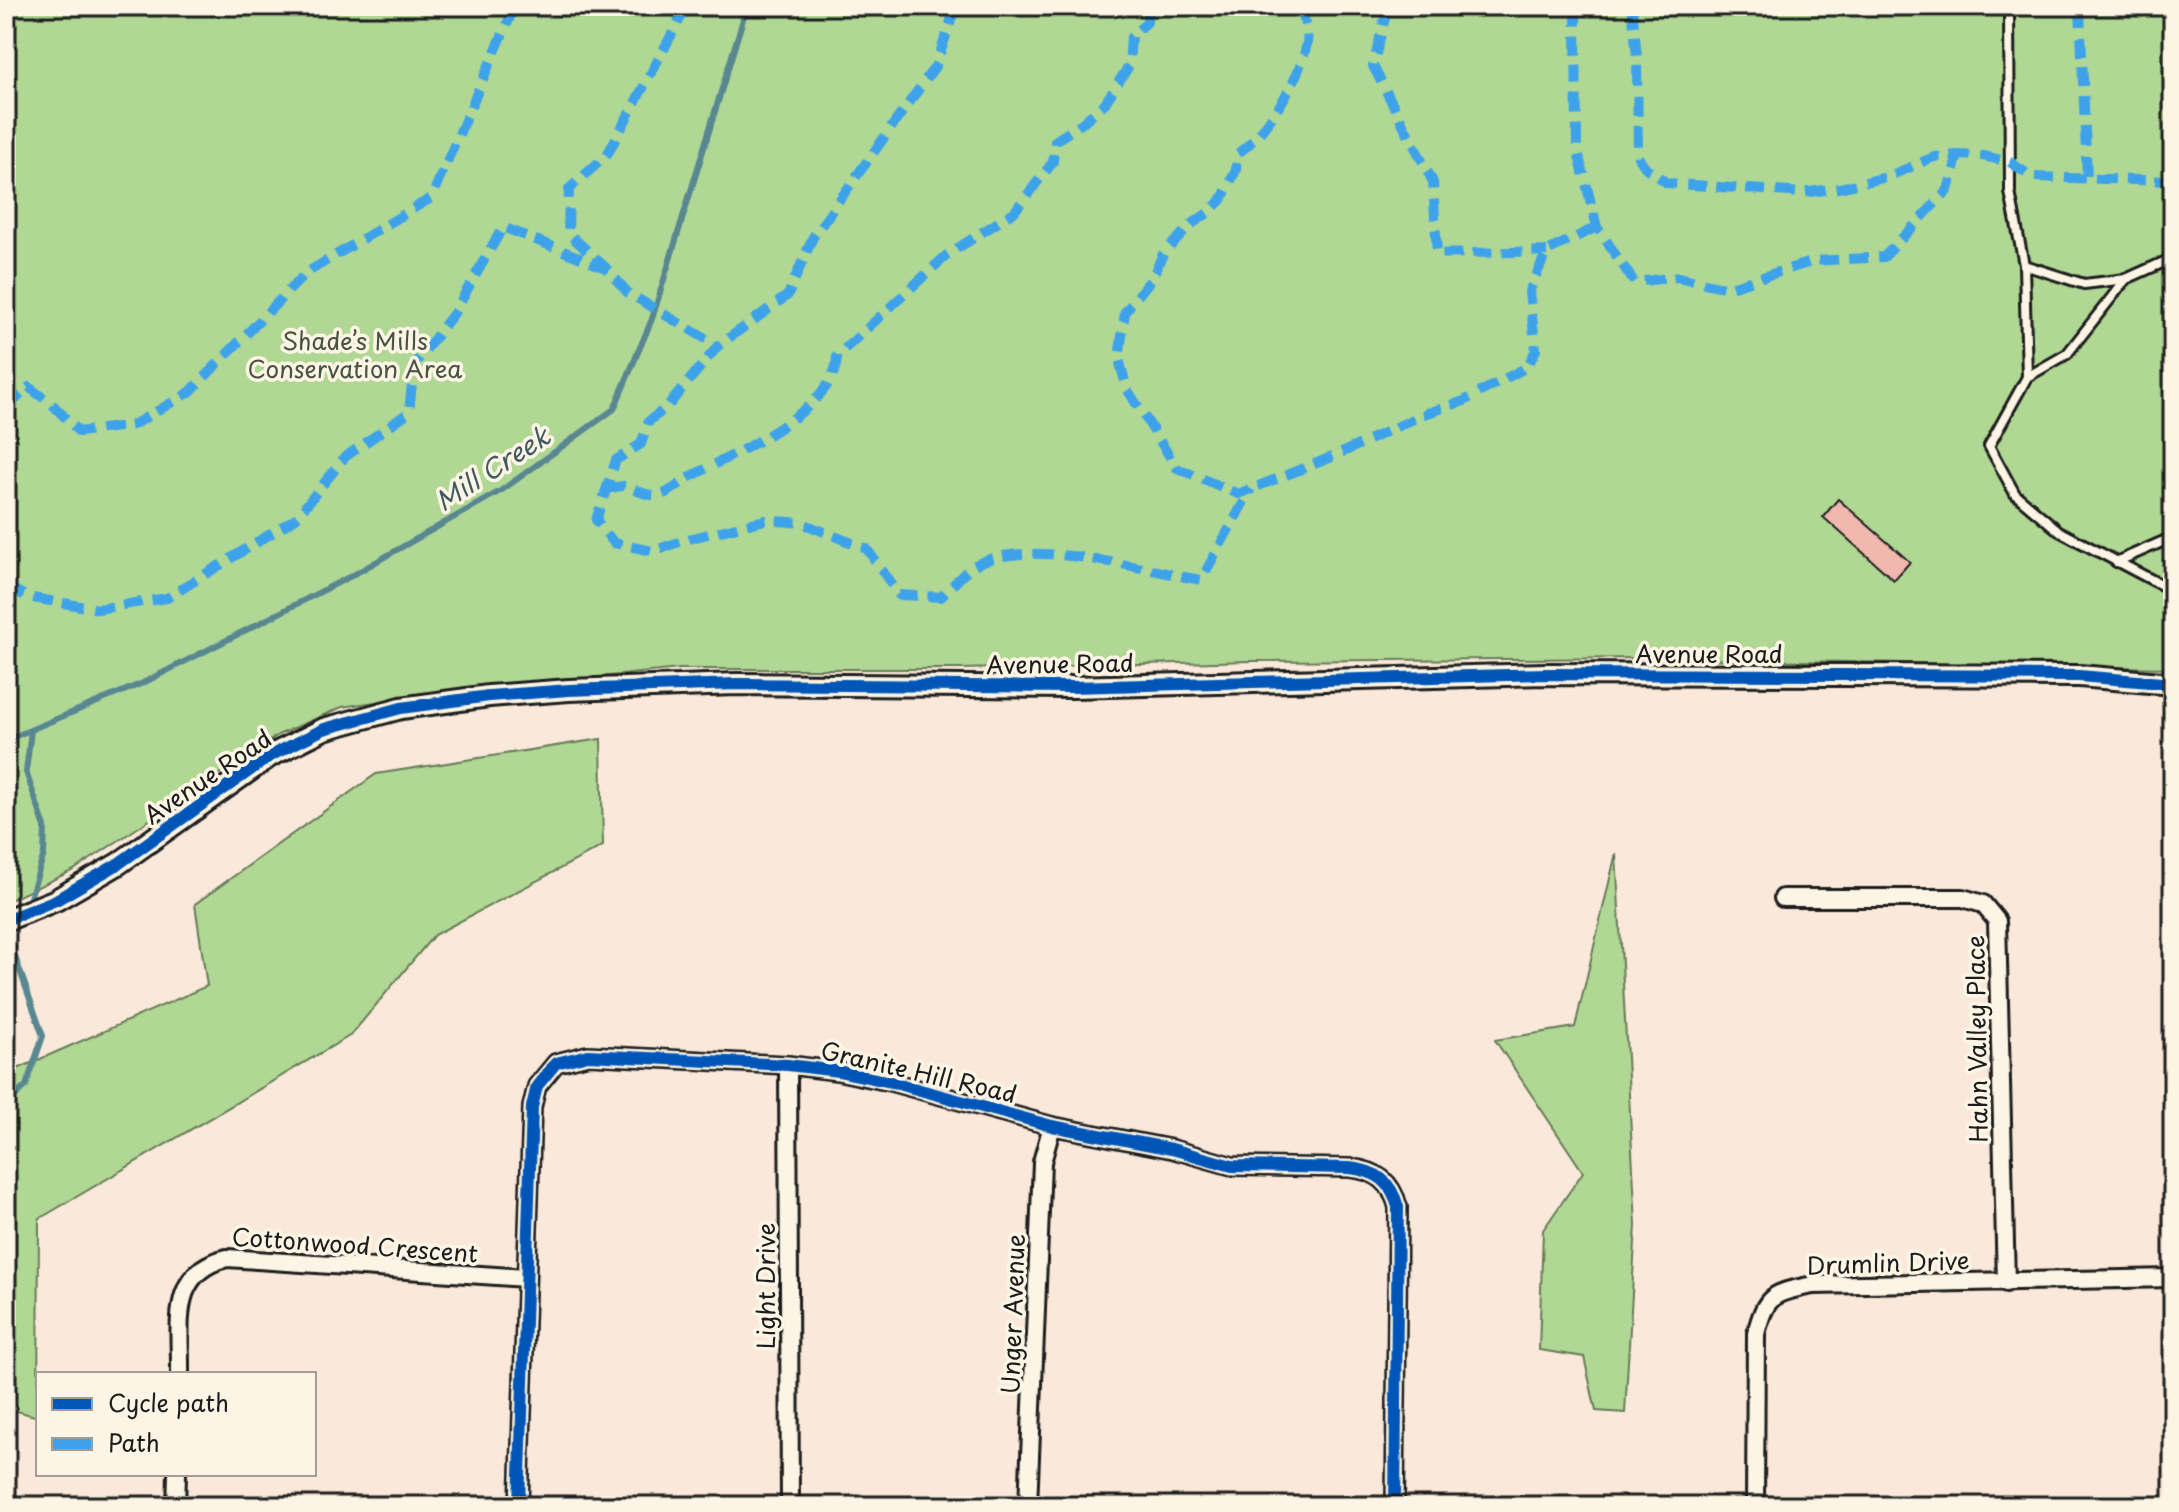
<svg xmlns="http://www.w3.org/2000/svg" width="2179" height="1512" font-family="'Playpen Sans',sans-serif">
  <rect width="100%" height="100%" fill="#fae9da"/>
  <filter id="ink" filterUnits="userSpaceOnUse"><feTurbulence type="fractalNoise" baseFrequency=".0125" numOctaves="2"/><feDisplacementMap in="SourceGraphic" scale="16" xChannelSelector="R" yChannelSelector="G"/><feConvolveMatrix kernelMatrix="1 2 1 2 8 2 1 2 1" color-interpolation-filters="sRGB"/></filter>
  <g filter="url(#ink)">
    <path fill="#b0d894" stroke="#667a58" stroke-width="2" d="M6 6H2173V668L1643 658 1251 661 962 669H680L428 694 342 707 278 735 74 870 6 902Z
      M601 739 603 846 434 935 351 1035 39 1219 38 1417 6 1408V1074L207 986 195 904 376 774Z
      M1616 853 1636 1225 1625 1413 1596 1411 1584 1357 1539 1350 1543 1230 1583 1172 1495 1040 1575 1027Z"/>
    <g fill="none" stroke-linecap="round" stroke-linejoin="round">
      <path stroke="#598792" stroke-width="6" d="M6 740 143 683 353 575 502 490 614 409 652 319 747 6
        M30 898 44 854 45 827 26 772 31 730
        M6 1104 26 1086 43 1036 13 951 14 947"/>
    </g>
    <path fill="#f2b7ae" stroke="#1c1c1c" stroke-width="2" d="M1838 499 1910 562 1894 580 1823 517Z"/>
    <g fill="none" stroke-linecap="round" stroke-linejoin="round">
      <defs>
        <path id="service" d="M2009 6 2010 192 2024 265 2027 377 1989 446 2015 494 2059 531 2173 591
          M2024 265 2084 284 2126 279 2173 258
          M2027 377 2067 354 2126 279
          M2116 562 2173 537"/>
        <path id="minor" d="M1783 898H1963L1983 904 1997 921 2006 1283
          M788 1065 790 1506
          M180 1374C181 1326 168 1272 227 1258L526 1278
          M176 1506 177 1474
          M519 1506 532 1107 537 1086 556 1063 588 1055 788 1065 838 1071 891 1082 1052 1126 1172 1149 1232 1166 1350 1168C1377 1171 1391 1181 1398 1207L1395 1506
          M1028 1506 1042 1162 1052 1126
          M1755 1506 1756 1334C1766 1294 1773 1293 1813 1285L2173 1278"/>
        <path id="tertiary" d="M6 920 56 900 118 864 270 756 324 729 401 708 489 696 569 690 736 684 1073 687 1546 674 2079 676 2173 684"/>
      </defs>
      <use href="#service" stroke="#1c1c1c" stroke-width="14"/>
      <use href="#minor" stroke="#1c1c1c" stroke-width="22"/>
      <use href="#tertiary" stroke="#1c1c1c" stroke-width="26"/>
      <use href="#service" stroke="#fcf5e5" stroke-width="8"/>
      <use href="#minor" stroke="#fcf5e5" stroke-width="16"/>
      <use href="#tertiary" stroke="#fcf5e5" stroke-width="20"/>
      <path stroke="#3da2ea" stroke-width="10" stroke-dasharray="20 10" stroke-linecap="butt" d="M687 6 607 155 569 189 568 233 606 268 628 293 718 346
        M956 6 936 65 813 237 788 295 718 346 667 407 649 421 641 444 616 460 596 520 614 543 652 551 692 538 765 520 802 523 867 549 899 595 941 597C951 588 961 575 972 567 1020 535 1145 570 1201 580L1251 489
        M1301 6C1303 17 1309 32 1307 43 1300 79 1267 133 1237 154L1236 170 1222 199 1208 213 1192 224 1163 254 1152 278 1125 312 1119 359 1127 389 1177 468 1238 494 1337 455 1422 415 1464 401 1527 367 1536 350 1529 292 1547 251 1597 227
        M1388 6 1373 66 1433 182 1437 254 1547 251
        M1574 6 1576 11 1577 148 1597 227 1634 282 1678 277 1727 288 1814 261 1884 257 1948 190 1958 155
        M1632 6 1637 57 1638 157 1646 168 1667 183 1802 193 1839 188 1887 177 1934 157 1958 155 1983 156 2010 162 2032 177 2173 181
        M2080 6 2087 179
        M6 408 29 387 54 406 79 432 133 425 190 392 306 273 431 198 515 6
        M605 489C610 489 618 486 623 486 635 488 645 497 659 495 669 494 681 482 690 477 731 455 837 410 837 356L947 255 1014 212 1053 162 1055 141 1082 123 1105 103 1129 66 1131 37 1147 22 1148 6
        M6 586 27 597 98 609 167 598 296 518 345 457 409 412 414 365 454 313 503 227 606 268"/>
      <defs>
        <path id="cycleway" d="M6 920 56 900 118 864 270 756 324 729 401 708 489 696 569 690 736 684 1073 687 1546 674 2079 676 2173 684
          M519 1506 532 1107 537 1086 556 1063 588 1055 788 1065 838 1071 891 1082 1052 1126 1172 1149 1232 1166 1350 1168C1377 1171 1391 1181 1398 1207L1395 1506"/>
      </defs>
      <use href="#cycleway" stroke="#fcf5e5" stroke-width="17"/>
      <use href="#cycleway" stroke="#0057b8" stroke-width="12"/>
    </g>
  </g>
  <g text-anchor="middle" dominant-baseline="central" stroke-width="7" stroke-linejoin="round" paint-order="stroke">
    <g font-size="24" fill="#485440" stroke="#fcf5e5">
      <text x="355" y="340">Shade’s Mills<tspan x="355" dy="28">Conservation Area</tspan></text>
    </g>
    <g font-size="24" fill="#1c1c1c" stroke="#fcf5e5">
      <text x="1709" y="653">Avenue Road</text>
      <text transform="translate(1060 663) rotate(-1)">Avenue Road</text>
      <text transform="translate(207 776) rotate(-34)">Avenue Road</text>
      <text transform="translate(1976 1039) rotate(-91)">Hahn Valley Place</text>
      <text transform="translate(919 1071) rotate(13)">Granite Hill Road</text>
      <text transform="translate(355 1244) rotate(4)">Cottonwood Crescent</text>
      <text transform="translate(1888 1262) rotate(-2)">Drumlin Drive</text>
      <text transform="translate(765 1286) rotate(-90)">Light Drive</text>
      <text transform="translate(1012 1314) rotate(-88)">Unger Avenue</text>
    </g>
    <g font-size="26" font-style="italic" fill="#405a61" stroke="#fcf5e5">
      <text transform="translate(492 468) rotate(-33)">Mill Creek</text>
    </g>
  </g>
  <rect width="2179" height="1512" fill="none" stroke="#fcf5e5" stroke-width="32"/>
  <rect x="16" y="16" width="2147" height="1480" fill="none" stroke="#1c1c1c" stroke-width="3" filter="url(#ink)"/>
  <rect x="36" y="1372" width="280" height="104" fill="#fcf5e5" stroke="#a29e95" stroke-width="2"/>
  <rect x="52" y="1398" width="40" height="12" fill="#0057b8" stroke="#a29e95" stroke-width="2"/>
  <text x="108" y="1412" font-size="24" fill="#1c1c1c">Cycle path</text>
  <rect x="52" y="1438" width="40" height="12" fill="#3da2ea" stroke="#a29e95" stroke-width="2"/>
  <text x="108" y="1452" font-size="24" fill="#1c1c1c">Path</text>
</svg>
